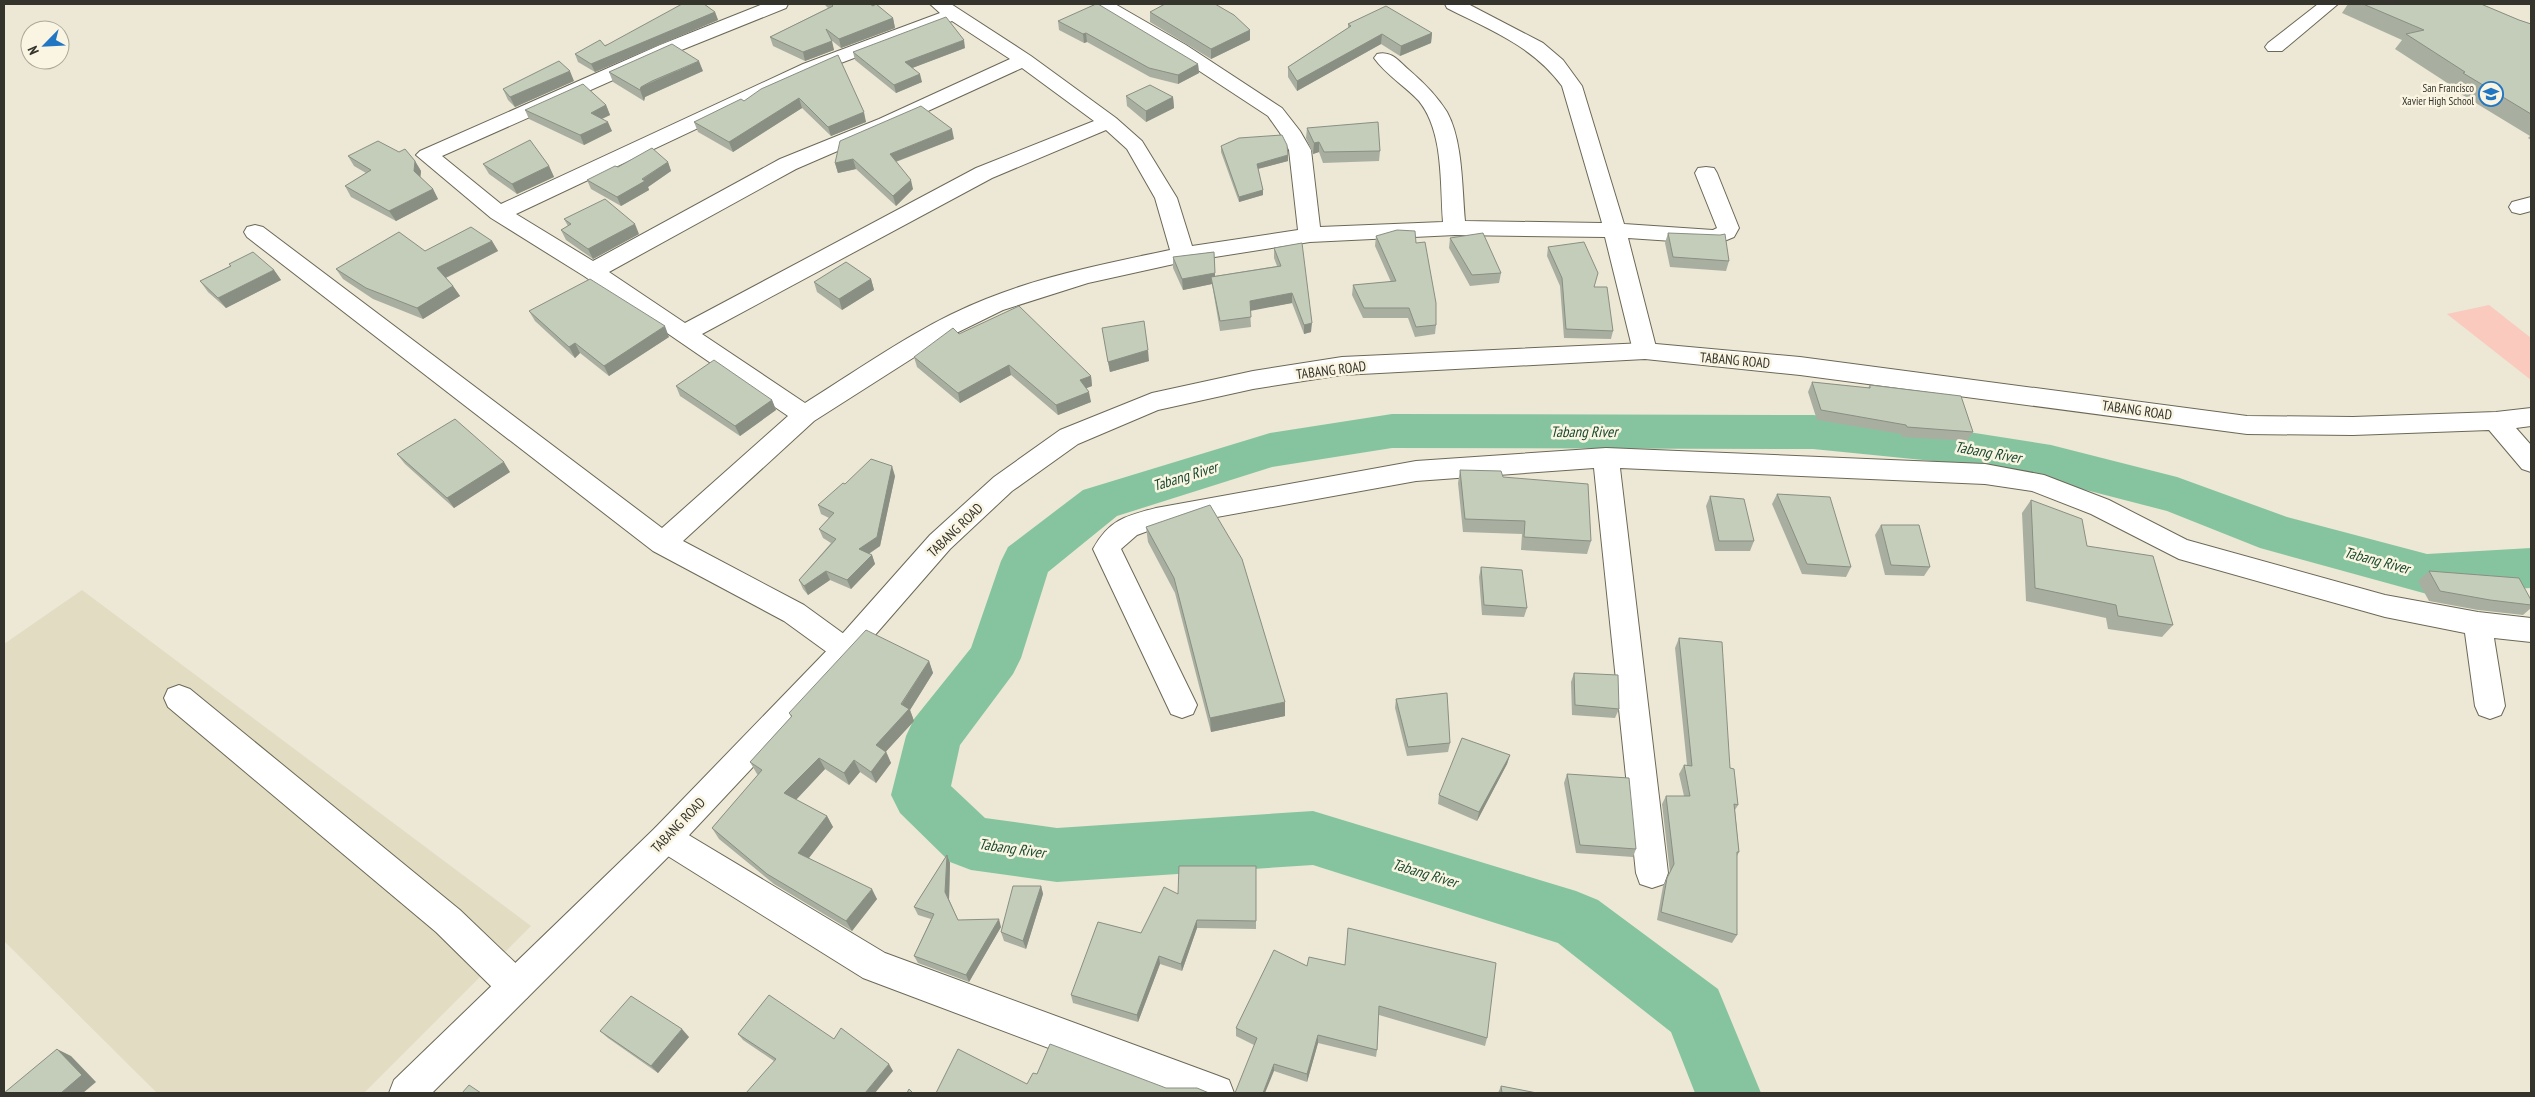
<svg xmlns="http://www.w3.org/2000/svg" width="2535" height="1097" font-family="'PT Sans Narrow',sans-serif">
  <rect width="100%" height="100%" fill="#ece8d5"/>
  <path fill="#e1dcc2" d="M82 590 531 926 364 1093H157L4 941V644Z"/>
  <path fill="#f9cabd" d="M2489 305 2531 338V380L2447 314Z"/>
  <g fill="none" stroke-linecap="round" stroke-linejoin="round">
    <path fill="#86c4a0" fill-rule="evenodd" d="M1392 414 1813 415 1943 428 2051 445 2177 477 2287 517 2427 554 2531 548V588L2427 594 2260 548 2167 511 2051 481 1943 462 1813 449 1392 448 1272 467 1117 516 1048 572 1021 658 1013 674 960 745 951 786 985 818 1057 828 1313 811 1576 891 1598 900 1718 989 1761 1093H1695L1671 1032 1558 943 1313 865 1057 882 971 870 950 862 900 813 891 795 906 736 914 719 971 648 1001 561 1008 547 1083 490 1270 433Z"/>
    <defs>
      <path id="minor" d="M763 4H788L786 8 674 53 442 156 501 204 803 64 940 13 930 4H951L1031 56 1116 118 1142 141 1177 198 1192 246 1298 230 1289 150 1280 133 1268 116 1172 53 1095 8 1093 4H1115L1186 45 1282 108 1300 131 1311 150 1320 227 1443 222C1440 184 1444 132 1419 101 1405 86 1386 75 1374 58L1377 54C1391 50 1399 61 1409 70 1423 82 1437 96 1447 112 1463 141 1462 189 1465 221L1602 223 1562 86C1533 46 1490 30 1447 8L1445 4H1468L1543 43 1563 60 1582 86 1624 224 1713 230 1717 228 1695 173 1698 168 1706 167 1714 168 1717 173 1739 228 1734 237 1717 244 1628 238 1657 351 1654 357 1645 359 1636 357 1633 351 1605 237 1455 235 1310 242 1183 262 1088 283 1003 310 938 342 814 421 683 541 804 605 855 642 860 650 855 658 845 662 835 658 784 621 653 551 247 237 244 232 247 227 255 225 263 227 662 528 788 416 584 276 491 218 416 155 420 151 660 45ZM952 21 1010 59 879 119 780 159 593 261 516 214 817 72ZM1022 68 1094 121 976 168 685 323 609 272 796 169 893 127ZM1106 130 1127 149 1155 198 1170 250C1109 263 1045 275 986 299 922 324 864 366 805 403L702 334 992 178Z
        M2318 4H2338L2282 51H2268L2265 47 2268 43Z
        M2531 197V211L2520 214 2512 212 2509 207 2512 202Z
        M1606 448 1985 464 2044 475 2109 500 2187 540 2385 595 2478 612 2531 618V642L2494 638 2505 706 2501 715 2490 719 2479 715 2475 706 2465 633 2385 617 2179 559 2091 514 2032 491 1985 484 1620 468 1668 873 1664 884 1652 888 1640 884 1636 873 1594 468 1416 481 1156 528 1137 535 1121 549 1197 705 1193 714 1182 718 1171 714 1093 549C1109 520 1125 516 1156 508L1416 461Z
        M179 685 190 689 460 910 527 974 532 986 527 998 515 1003 503 998 436 932 168 707 164 698 168 689Z
        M666 823 677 828 885 953 1216 1075 1229 1080 1234 1093H1168L863 978 655 848 650 838 655 828Z"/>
      <path id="major" d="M1645 343 1800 357 2247 416 2353 417 2496 412 2531 408V426L2516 428 2531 445V472L2522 469 2489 430 2353 435 2247 434 1800 375 1645 359 1342 375 1253 389 1158 410 1078 444 1012 491 950 549 855 658 677 848 432 1093H389L394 1080 655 828 835 642 930 535 994 477 1060 430 1152 393 1253 371 1342 357Z"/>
    </defs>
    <use href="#minor" stroke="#6c6857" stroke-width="2"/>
    <use href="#major" stroke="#6c6857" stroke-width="2"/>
    <use href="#minor" fill="#fff" fill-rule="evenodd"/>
    <use href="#major" fill="#fff" fill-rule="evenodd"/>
  </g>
  <path fill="#a9afa0" d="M824 4H870L893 18 895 28 841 48 831 40 834 50 805 61 773 46 770 37 828 8Z
    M2348 4H2481L2519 20 2531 24V140L2528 138 2530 136 2451 88 2452 86 2395 49 2402 40 2342 13Z
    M715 12 718 20 595 72 578 62 575 54Z
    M1150 12 1250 30V40L1211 59 1150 22Z
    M1058 21 1198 64 1199 73 1178 84 1150 77 1087 42 1084 43 1059 30Z
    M1348 24 1432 33 1431 43 1400 56 1381 44 1297 91 1288 77V67L1348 28Z
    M965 48 912 68 922 82 896 93 855 60 853 52Z
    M838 55 866 122 831 136 802 108 733 152 698 132 694 122 744 101Z
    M703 71 656 92 645 97 644 101 613 82 609 72Z
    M574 81 515 107 508 100 503 89Z
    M1126 96 1173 97 1174 108 1146 122 1127 106Z
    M606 105 610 115 602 119 612 131 584 145 529 119 525 110Z
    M1307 128 1380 151 1379 161 1323 163 1319 152 1313 154 1306 138Z
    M954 139 896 162 913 189 896 206 856 169 838 173 835 163Z
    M1221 146 1288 161 1258 169 1263 190V195L1239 202 1221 152Z
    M348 156 415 161 421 171 420 177 433 189 438 199 396 221 351 197 345 186 366 173 354 166Z
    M668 162 671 171 648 187 649 190 621 206 591 189 587 180 618 167Z
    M483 164 549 166 554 177 517 194 489 174Z
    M564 219 639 234 593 259 566 240 561 230 568 226Z
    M1668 233 1729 261 1726 271 1670 267 1665 243Z
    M1376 236 1416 243 1436 325 1435 334 1415 337 1408 318H1363L1352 295 1353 285 1391 282 1375 246Z
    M1450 238 1501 273 1499 283 1470 286 1449 248Z
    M492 241 498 251 446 278 453 286 460 296 423 319 373 299 343 279 336 269 425 251Z
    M1548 247 1594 287 1613 331 1611 339 1564 338 1560 286 1547 256Z
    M1274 248 1311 332 1304 334 1292 303 1250 310 1251 327 1220 331 1212 284 1183 290 1173 268V257L1214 252 1215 276 1277 266 1274 258Z
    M229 264 274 270 281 280 226 308 208 292 200 281 230 266Z
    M871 279 874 290 842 310 817 292 814 282Z
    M529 311 669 337 609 376 580 353 575 358 535 321Z
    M1102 328 1149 361 1110 372Z
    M959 334 1091 376 1092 386 1086 388 1091 402 1058 415 1011 375 960 403 917 367 914 357Z
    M1812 382 1868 388 1870 385 1973 432 1967 441 1902 437 1901 434 1817 420 1808 392Z
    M676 386 772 400 776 410 740 436 680 396Z
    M397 454 510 472 454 508 405 464Z
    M1460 470 1503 477 1591 541 1587 554 1521 550 1522 534 1463 532 1458 483Z
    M895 476 880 546 869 554 872 555 875 564 851 589 830 580 808 595 803 589 799 580 831 543 823 538 819 529 829 518 821 514 818 505 845 484Z
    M1777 494 1851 567 1846 577 1802 574 1772 504Z
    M1710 496 1754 541 1750 551H1715L1706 506Z
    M2031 500 2087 546 2173 625 2162 637 2108 629 2106 618 2026 601 2022 513Z
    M1881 525 1930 567 1924 576 1885 575 1875 535Z
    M1146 527 1285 716 1211 732 1175 593 1148 542Z
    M1481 567 1527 608 1524 617 1482 615 1479 577Z
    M2429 571 2531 600V608L2523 615 2478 610 2429 601 2418 581Z
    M1679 638 1730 768 1738 805 1735 810 1739 852 1737 856V935L1732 943 1657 920 1663 886 1670 873 1662 804 1666 796H1684L1679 774 1684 765H1687L1675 648Z
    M929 661 933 673 910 710 914 721 886 751 891 763 876 783 860 772 849 785 825 769 796 800 827 816 833 827 809 858 877 899 852 931 774 884 719 839 712 828 758 775 757 774 750 762 791 717 789 713Z
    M1574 673 1619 709 1615 718 1572 715 1571 682Z
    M1396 699 1450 743 1448 752 1407 756 1395 708Z
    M1510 755 1507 764 1477 821 1438 804 1439 795Z
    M1567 774 1636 849 1633 857 1576 853 1564 783Z
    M947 855 950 863 949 899 958 920 1001 927 969 982 918 963 914 956 931 919 918 915 914 907Z
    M1256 866V929L1197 928 1182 971 1160 964 1138 1022 1073 1003 1071 995 1141 933 1178 894Z
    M1041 886 1043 894 1026 949 1004 941 1001 932Z
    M1307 966 1487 1038 1485 1046 1379 1015 1377 1050 1376 1057 1318 1043 1307 1082 1274 1071 1254 1045 1236 1036V1028Z
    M600 1031 689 1037 658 1073 608 1038Z
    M738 1034 834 1039 893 1071 774 1061 743 1040Z
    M1501 1086 1537 1093H1498Z"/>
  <path fill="#898f82" d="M715 12 718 20 595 72 591 64Z
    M893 18 895 28 841 48 839 39Z
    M1250 30V40L1211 59V49Z
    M1086 33 1087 42 1084 43 1083 34Z
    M1432 33 1431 43 1400 56 1401 46Z
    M1382 34 1381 44 1297 91V81Z
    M964 40 965 48 907 70 905 62Z
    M832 41 834 50 805 61 803 52Z
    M699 61 703 71 656 92 645 97 644 101 640 90 641 87Z
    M1198 64 1199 73 1178 84V75Z
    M570 71 574 81 515 107 510 97Z
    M920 74 922 82 896 93 894 85Z
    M1173 97 1174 108 1146 122V111Z
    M799 98 802 108 733 152 729 142Z
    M606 105 610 115 595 122 591 113Z
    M864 112 866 122 831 136 828 127Z
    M608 122 612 131 584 145 580 135Z
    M952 129 954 139 892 163 890 154Z
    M1319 142V152L1313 154 1314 143Z
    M1288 155V161L1257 169V164Z
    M853 159 856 169 838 173 835 163Z
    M415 161 421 171 420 181 414 171Z
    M668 162 671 171 648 187 649 190 621 206 617 197Z
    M549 166 554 177 517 194 512 184Z
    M911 180 913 189 896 206 893 196Z
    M433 189 438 199 396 221 389 211Z
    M1263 190V195L1239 202V197Z
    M635 224 639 234 593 259 588 249Z
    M492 241 498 251 443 279 437 268Z
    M274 270 281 280 226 308 218 298Z
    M1215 273V283L1211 277 1212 284 1183 290 1182 279Z
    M871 279 874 290 842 310 839 299Z
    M453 286 460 296 423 319 417 308Z
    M1292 293V303L1250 311V301Z
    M1312 323 1311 332 1304 334V325Z
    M665 326 669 337 609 376 604 366Z
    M575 343 580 353 575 358 569 347Z
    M1148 350 1149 361 1110 372 1108 362Z
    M1009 365 1011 375 960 403 958 393Z
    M1091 376 1092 386 1082 390 1080 380Z
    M1089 392 1091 402 1058 415 1056 405Z
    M772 400 776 410 740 436 735 426Z
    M504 462 510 472 454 508 447 498Z
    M892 466 895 476 880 546 862 558 859 549Z
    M872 555 875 564 851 589 847 580Z
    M826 571 830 580 808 595 804 586Z
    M929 661 933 673 910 710 914 721 881 757 876 745Z
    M1285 702V716L1211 732 1210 718Z
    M886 752 891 763 876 783 871 772Z
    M1510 755 1507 764 1477 821 1479 812Z
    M819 758 825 769 791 805 784 793Z
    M854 760 860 772 849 785 844 773Z
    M827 816 833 827 804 864 798 853Z
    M947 855 950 863 949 900 945 892Z
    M1041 886 1043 894 1026 949 1023 941Z
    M872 889 877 899 852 931 846 921Z
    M999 919 1001 927 969 982 966 975Z
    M1197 920V928L1182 971 1181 964Z
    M1159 956 1160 964 1138 1022 1137 1015Z
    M682 1029 689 1037 658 1073 651 1066Z
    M1318 1035V1043L1307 1082V1074Z
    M57 1049 71 1056 96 1082 83 1093H61Z
    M889 1064 893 1071 875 1093H865Z
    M1274 1064V1071L1265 1093H1263Z"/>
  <path fill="#c4ccba" stroke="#898f82" d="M682 4H704L715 12 591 64 575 54 600 40 605 46Z
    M831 4H870L873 6 876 4 893 18 839 39 826 29 832 41 803 52 770 37 833 6Z
    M1096 4H1098L1198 64 1178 75 1149 68 1086 33 1083 34 1058 21Z
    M1165 4H1215L1234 15 1250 30 1211 49 1150 12Z
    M2363 4H2481L2519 20 2531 24V114L2463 73 2465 72 2406 34 2424 30Z
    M1386 6 1432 33 1401 46 1382 34 1297 81 1288 67 1351 26 1348 24Z
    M946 17 964 40 905 62 920 74 894 85 853 52Z
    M672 44 699 61 652 81 641 87 640 90 609 72Z
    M838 55 864 112 828 127 799 98 729 142 694 122 741 99 744 101 761 89Z
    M559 61 570 71 510 97 503 89Z
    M583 84 606 105 591 113 608 122 580 135 525 110Z
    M1150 85 1173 97 1146 111 1126 96Z
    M921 106 952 129 890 154 911 180 893 196 853 159 835 163 840 141Z
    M1378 122 1380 151 1324 152 1319 142 1314 143 1307 128Z
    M1282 135 1287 145 1288 155 1257 164 1263 190 1239 197 1221 146 1239 138Z
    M530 140 549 166 512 184 483 164Z
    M378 141 399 152 405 149 415 161 414 171 433 189 389 211 345 186 371 170 348 156Z
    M652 148 668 162 642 179 645 181 617 197 587 180 615 166 618 167Z
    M605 199 635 224 588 249 561 230 571 224 564 219Z
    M471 227 492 241 437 268 453 286 417 308 366 288 336 269 399 232 425 251Z
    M1397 230 1415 231 1416 243 1425 242 1436 303V325L1416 327 1409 308H1364L1353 285 1396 281 1376 236Z
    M1483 233 1501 273 1472 275 1450 238Z
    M1668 233 1720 235 1725 234 1729 261 1673 257Z
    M1584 242 1598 273 1594 287H1607L1613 331 1566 329 1562 278 1548 247Z
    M1302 243 1312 323 1304 325 1292 293 1250 301 1251 317 1220 321 1211 277 1281 266 1274 248Z
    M253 252 274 270 218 298 200 281 231 266 229 264Z
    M1214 252 1215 273 1182 279 1173 257Z
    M846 262 871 279 839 299 814 282Z
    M590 279 665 326 604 366 575 343 569 347 529 311Z
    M1019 306 1091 376 1080 380 1089 392 1056 405 1009 365 958 393 914 357 953 328 959 334Z
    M1144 321 1148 350 1108 362 1102 328Z
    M714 360 772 400 735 426 676 386Z
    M1812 382 1870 388V385L1961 396 1973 432 1907 427 1906 425 1821 410Z
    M455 419 504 462 447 498 397 454Z
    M871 459 892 466 877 537 859 549 872 555 847 580 826 571 804 586 799 580 836 539 819 529 834 513 818 505 843 483 845 484Z
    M1460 470 1501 471 1503 477 1588 484 1591 541 1524 537 1525 521 1465 519Z
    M1777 494 1830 497 1851 567 1807 564Z
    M1710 496 1744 499 1754 541H1719Z
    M2031 500 2082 519 2087 546 2153 556 2173 625 2118 616 2116 605 2035 588Z
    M1210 505 1242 559 1285 702 1210 718 1174 578 1146 527Z
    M1881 525H1919L1930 567 1891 565Z
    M1481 567 1522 570 1527 608 1484 605Z
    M2429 571 2519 578 2531 600V605L2490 600 2440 591Z
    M866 630 929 661 901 704 909 709 876 745 886 752 871 772 854 760 844 773 819 758 784 793 827 816 798 853 872 889 846 921 767 874 712 828 762 770 750 762 792 716 789 713Z
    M1679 638 1722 642 1730 768 1734 769 1738 805 1734 804 1739 852H1737V935L1661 912 1667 878 1674 864 1666 796H1690L1684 765 1692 766Z
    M1574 673 1618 675 1619 709 1575 705Z
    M1447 693 1450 743 1408 747 1396 699Z
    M1462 738 1510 755 1479 812 1439 795Z
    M1567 774 1629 778 1636 849 1580 845Z
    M947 855 945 892 958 920 999 919 966 975 914 956 934 914 914 907Z
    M1179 866H1256V921L1197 920 1181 964 1159 956 1137 1015 1071 995 1098 922 1141 933 1164 887 1178 894Z
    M1013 886H1041L1023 941 1001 932Z
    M1348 928 1496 963 1487 1038 1379 1006 1377 1050 1318 1035 1307 1074 1274 1064 1263 1093H1235L1257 1038 1236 1028 1274 950 1307 966 1309 957 1345 965Z
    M769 995 834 1039 841 1028 889 1064 865 1093H746L776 1059 738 1034Z
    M631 996 682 1029 651 1066 600 1031Z
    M1050 1044 1166 1088H1197L1209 1093H936L958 1049 1027 1084 1033 1073 1037 1074Z
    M57 1049 82 1075 61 1093H4Z
    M469 1085 481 1093H462Z
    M1501 1086 1537 1093H1502Z
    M909 1089 913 1093H907Z"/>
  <defs>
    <symbol id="school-ring" viewBox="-11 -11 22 22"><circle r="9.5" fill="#faf5e2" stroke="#2176c4" stroke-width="1.5"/><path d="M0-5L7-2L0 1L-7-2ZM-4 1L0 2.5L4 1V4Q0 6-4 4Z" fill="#2176c4"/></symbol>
  </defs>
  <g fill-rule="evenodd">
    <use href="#school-ring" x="2477" y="80" width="28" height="28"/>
  </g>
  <g text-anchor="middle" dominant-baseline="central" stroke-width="5" stroke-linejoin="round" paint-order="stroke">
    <g font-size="11" fill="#35342c" stroke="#faf5e2" text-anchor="end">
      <text x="2474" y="88">San Francisco<tspan x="2474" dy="13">Xavier High School</tspan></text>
    </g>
    <g font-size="14" fill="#35342c" stroke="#faf5e2">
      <text transform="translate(1735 360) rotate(5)">TABANG ROAD</text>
      <text transform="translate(1331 370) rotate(-7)">TABANG ROAD</text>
      <text transform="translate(2137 410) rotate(8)">TABANG ROAD</text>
      <text transform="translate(955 530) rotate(-44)">TABANG ROAD</text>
      <text transform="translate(678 825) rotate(-46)">TABANG ROAD</text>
    </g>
    <g font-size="15" font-style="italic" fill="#184930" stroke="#faf5e2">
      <text x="1584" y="431">Tabang River</text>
      <text transform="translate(1988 452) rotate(10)">Tabang River</text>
      <text transform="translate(1185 476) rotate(-17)">Tabang River</text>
      <text transform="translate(2377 560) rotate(15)">Tabang River</text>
      <text transform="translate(1012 848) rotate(8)">Tabang River</text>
      <text transform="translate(1425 873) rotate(17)">Tabang River</text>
    </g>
  </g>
  <rect width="2535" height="1097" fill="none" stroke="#35342c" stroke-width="10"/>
  <g transform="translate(45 45) rotate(246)"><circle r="24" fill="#faf5e2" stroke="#aba899"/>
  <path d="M0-4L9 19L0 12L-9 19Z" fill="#2176c4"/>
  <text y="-8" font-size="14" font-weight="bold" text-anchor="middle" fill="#35342c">N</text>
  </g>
</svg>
